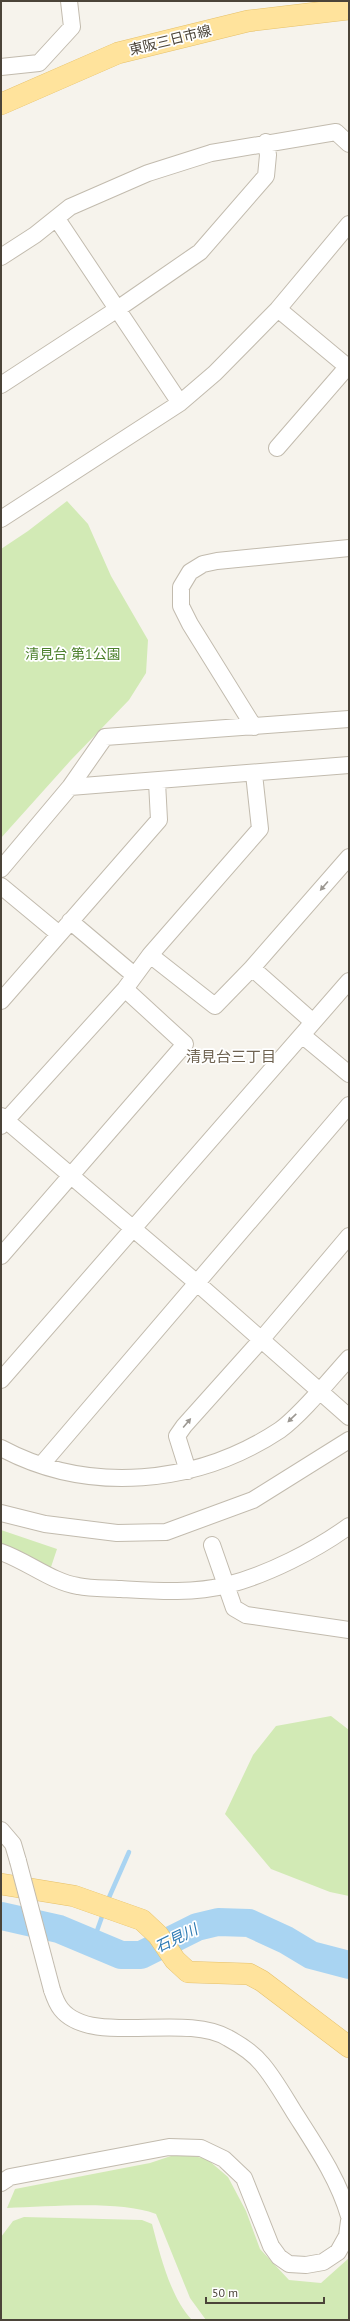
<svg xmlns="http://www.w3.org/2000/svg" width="350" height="2321" font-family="'PT Sans','Noto Sans JP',sans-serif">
  <rect width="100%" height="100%" fill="#f6f3ec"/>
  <path fill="#d2eab5" d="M67 501 88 524 111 576 148 640 146 673 129 700 71 760 1 838V549L28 531Z
    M1 1530 57 1549 50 1570 1 1548Z
    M331 1716 349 1730V1896L330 1892 271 1869 225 1814 253 1755 276 1726Z
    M180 2153 207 2159 228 2177 246 2211 260 2249 289 2280 321 2283 349 2258V2320H206L190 2298 156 2214C118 2200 50 2207 7 2208L15 2189 150 2163Z
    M24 2217 142 2220 152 2224C160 2254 170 2297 192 2320H1V2237L13 2221Z"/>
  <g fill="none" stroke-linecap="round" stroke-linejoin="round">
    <path stroke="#a9d4f2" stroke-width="4.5" d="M107 1902 129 1852
      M93 1942 104 1911"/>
    <path stroke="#a9d4f2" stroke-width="28" d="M1 1916 59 1929 121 1955H141L197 1927 218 1922 249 1923 286 1940 311 1955 349 1965"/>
    <defs>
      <path id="minor" d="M1 67 39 63 72 27 69 1
        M57 219 180 403
        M1 257 35 235 70 207 148 173 211 153 336 132 349 144
        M278 309 349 368
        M1 385 116 310 200 252 266 176 268 155 266 142
        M277 448 349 365
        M1 519 180 403 215 373 278 309 349 224
        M254 727 190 624 181 606V587L190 572 203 564 217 561 349 548
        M70 787 349 765
        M1 869 70 787 105 737 349 719
        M1 886 59 934
        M70 921 134 975
        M150 955 215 1006 252 968 349 857
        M252 968 313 1022
        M1 1001 159 820 157 782
        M302 1035 349 1074
        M1 1116 197 1283 349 1417
        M1 1126 125 989 150 955 260 829 254 774
        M1 1256 185 1044 125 989
        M1 1380 349 981
        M1 1448C89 1495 197 1485 280 1430 302 1414 330 1379 349 1358
        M42 1464 349 1105
        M188 1471 177 1436 184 1426 261 1340 349 1236
        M1 1513 45 1524 117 1533 166 1532 253 1500 349 1440
        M212 1545 234 1608 246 1615 349 1630
        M1 1552C27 1561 52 1582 78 1586 92 1589 107 1588 121 1589 155 1591 193 1594 227 1585 267 1575 316 1550 349 1526
        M1 1830 13 1844 18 1861
        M52 1990C54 1996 57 2004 61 2009 91 2047 184 2012 228 2038 239 2044 254 2054 262 2064 274 2078 284 2096 294 2112 315 2145 338 2178 349 2216
        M1 2183 10 2177 169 2147 201 2148 224 2159 244 2178 271 2246 279 2257 289 2264 306 2265 323 2262 338 2252 347 2236 349 2221"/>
      <path id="major" d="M1 104 118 53 248 21 349 9
        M1 1884 74 1896 142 1920 158 1935 175 1960 188 1972 249 1974 262 1981 349 2047"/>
    </defs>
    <use href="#minor" stroke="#c2bbae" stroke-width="18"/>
    <use href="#major" stroke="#e6c16a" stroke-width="22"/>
    <use href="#minor" stroke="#fff" stroke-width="16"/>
    <use href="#major" stroke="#ffe39c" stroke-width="21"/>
    <defs>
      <path id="minor-bridge" d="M18 1861 52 1990"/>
    </defs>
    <use href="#minor-bridge" stroke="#c2bbae" stroke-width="18" stroke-linecap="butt"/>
    <use href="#minor-bridge" stroke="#fff" stroke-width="16"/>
  </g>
  <defs><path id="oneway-solid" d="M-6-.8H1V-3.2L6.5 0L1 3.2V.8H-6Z"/></defs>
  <g fill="#9c9892">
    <use href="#oneway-solid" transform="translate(324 886) rotate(131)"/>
    <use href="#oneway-solid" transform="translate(292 1418) rotate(136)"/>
    <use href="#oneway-solid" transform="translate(187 1423) rotate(-50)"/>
  </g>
  <g text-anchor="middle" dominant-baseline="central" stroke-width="3.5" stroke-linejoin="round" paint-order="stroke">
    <g font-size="14" fill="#4b4439" stroke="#fff">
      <text transform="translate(170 40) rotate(-14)">東阪三日市線</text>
    </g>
    <g font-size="14" fill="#4a7f2a" stroke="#fff">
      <text x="73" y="654">清見台 第1公園</text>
    </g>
    <g font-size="15" fill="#6e6250" stroke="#fff">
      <text x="231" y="1056">清見台三丁目</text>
    </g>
    <g font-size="15" font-style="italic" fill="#2e7ab2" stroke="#fff">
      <text transform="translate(176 1938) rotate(-26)">石見川</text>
    </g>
  </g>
  <rect width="350" height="2321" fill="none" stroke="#4b4439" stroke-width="4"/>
  <path d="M206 2297v6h118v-6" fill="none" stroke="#4b4439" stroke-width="2"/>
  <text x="212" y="2297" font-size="12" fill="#4b4439" stroke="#ffffff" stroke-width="3" paint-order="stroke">50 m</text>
</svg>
